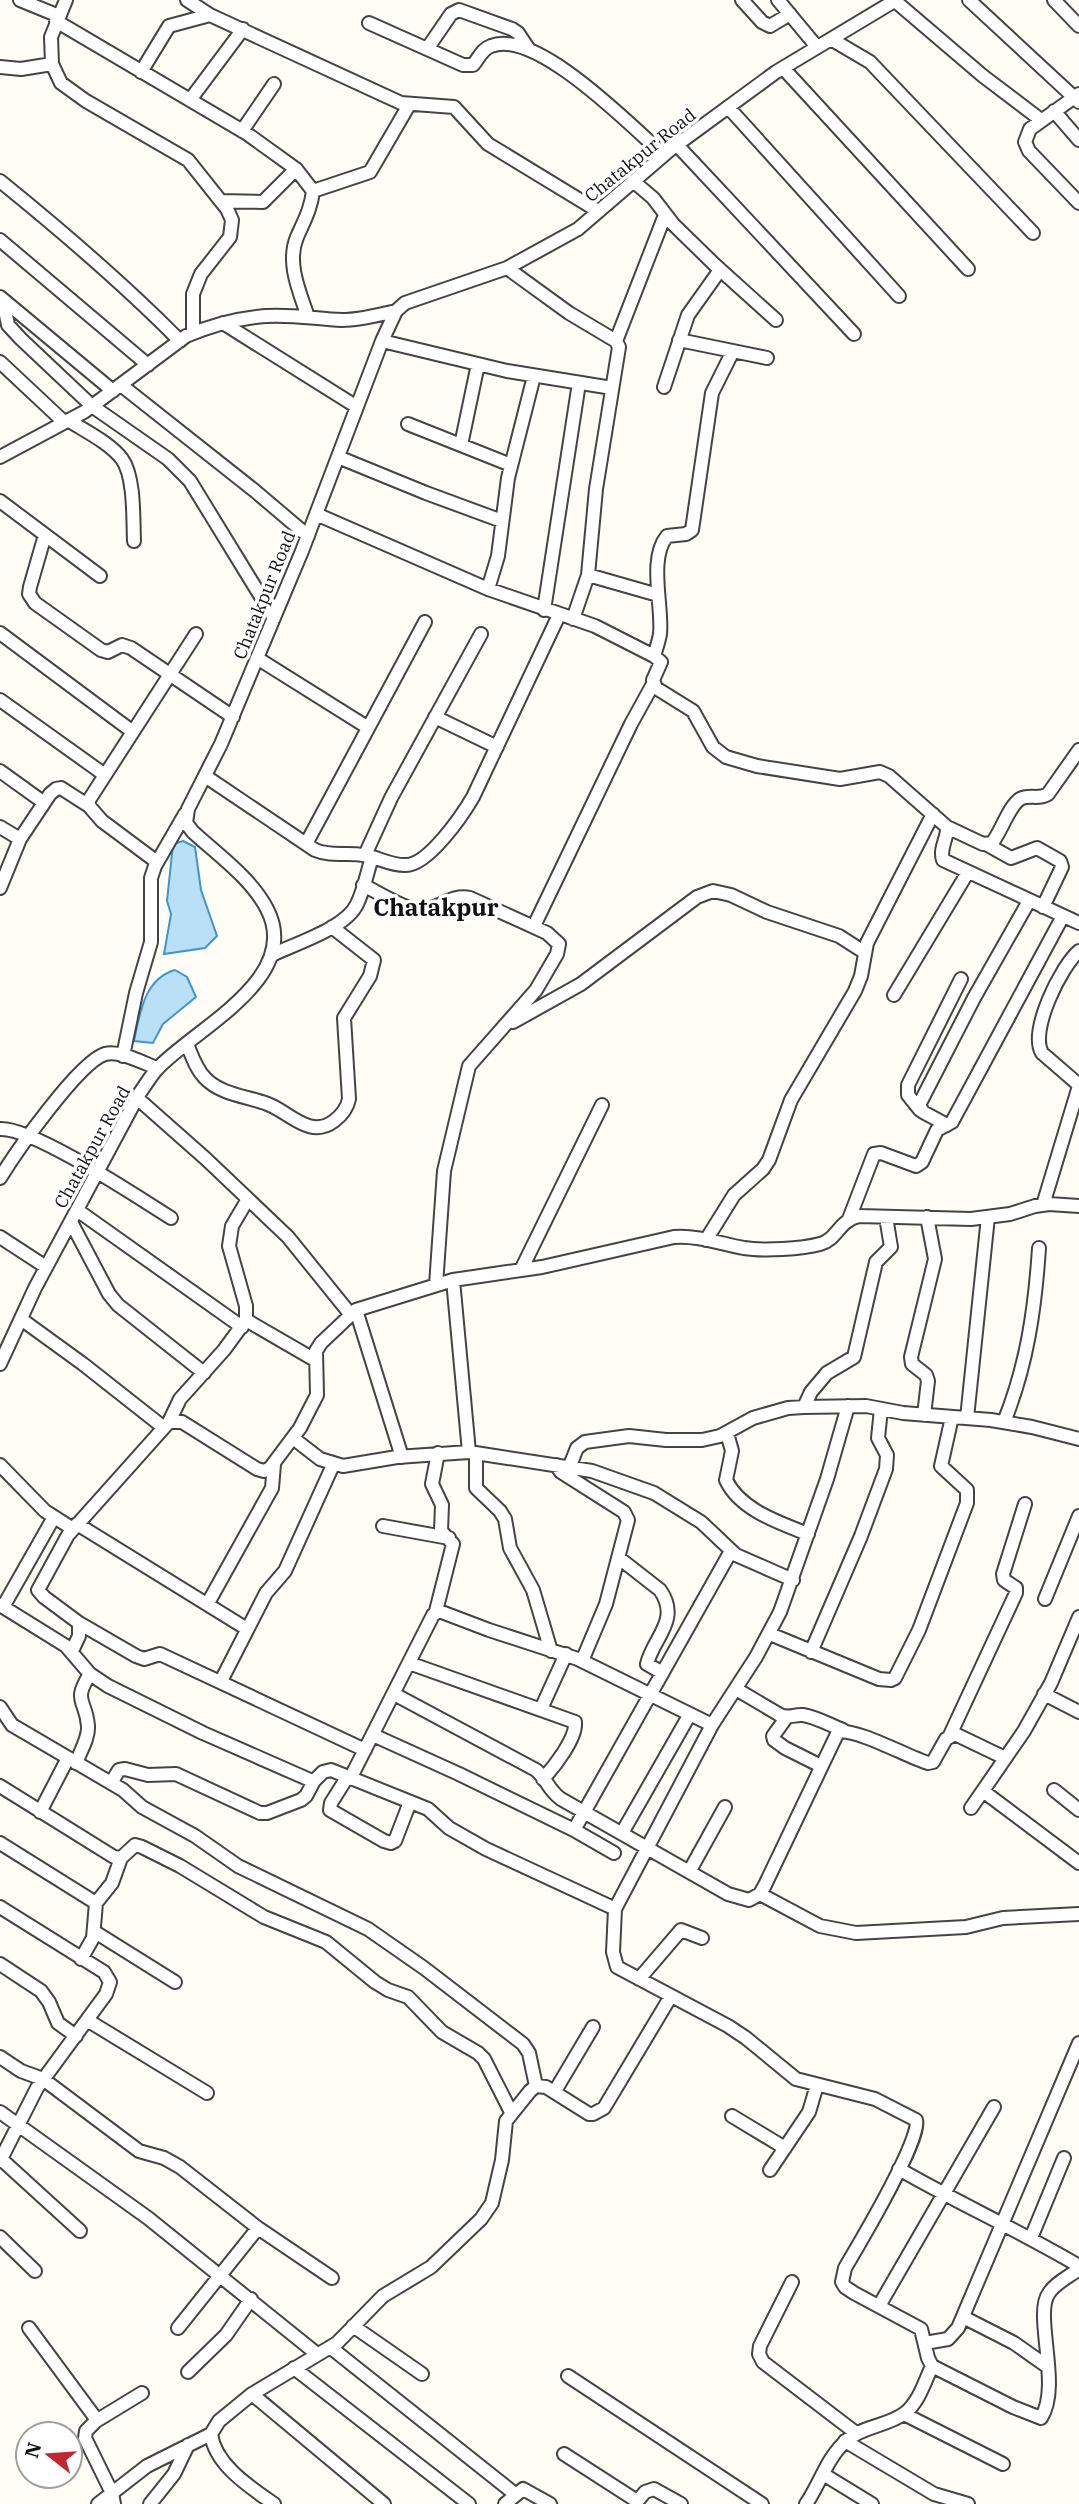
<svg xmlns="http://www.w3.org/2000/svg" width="1079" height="2504" font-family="'IBM Plex Serif',serif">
  <rect width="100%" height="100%" fill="#fffdf5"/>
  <path fill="#b9e0f7" stroke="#3f96cf" stroke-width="2" d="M183 841 195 847 201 890 217 936 205 948 164 954 171 914 167 901 173 844Z
    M175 970 187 977 196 997 163 1024 153 1043 134 1041C140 1013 144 979 175 970Z"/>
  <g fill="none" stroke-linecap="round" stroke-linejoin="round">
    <defs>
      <path id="minor" d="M20 0 59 16
        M66 0 51 37 52 64 61 83 86 101 188 160 227 209 232 220 230 237 201 274 193 294V333
        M187 0 210 15 401 103 454 107 488 144 598 211
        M742 0 762 22 770 26 790 14
        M778 0 817 47
        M969 0 1079 102
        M1054 0 1079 26
        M895 1 983 76 1041 120
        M56 21 246 133 296 169 313 191C311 209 304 221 297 237 286 263 300 293 308 317
        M369 23 463 65H473C479 58 482 49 491 46 536 28 631 126 664 155
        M831 39 870 62 1033 233
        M427 49 451 14 459 10 512 29 518 33 528 48
        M0 67 21 69 52 64
        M783 68 968 269
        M141 72 169 26 210 15
        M1079 94 1030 129 1025 142 1029 151 1079 203
        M190 100 243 29
        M728 107 899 296
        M1054 111 1079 140
        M242 131 274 84
        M677 145 854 334
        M0 181C63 232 123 283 180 341
        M633 181 653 198 673 224 715 265 776 320
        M313 191 370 172 409 105
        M221 201 263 202 296 169
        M0 240 148 365
        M507 268 569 313 616 341 619 347 596 489 588 575 573 619
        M0 297 113 391
        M3 300 8 325 21 339 92 406 168 459 190 481 274 618
        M223 323 357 407
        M679 340 767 358
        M382 341 507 371 612 388
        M616 341 665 215
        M0 362 64 422
        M121 385 255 491 308 536
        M664 387 688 315 720 270
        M68 420C85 431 110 443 122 459 135 477 133 520 134 541
        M408 424 511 465
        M461 445 478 364
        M0 457 84 412 186 336C212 325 238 318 266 316 291 314 317 319 342 320 361 320 378 315 396 311
        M338 457 426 493 502 521
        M0 501 100 576
        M316 514 488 589 595 626 654 656 661 662 653 680 656 688 693 711 713 747 726 757 757 766 840 779 880 772 889 776 947 827C948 838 939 848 943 860L1079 923
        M45 535 30 587 29 594 35 603 101 650 108 652 122 645 131 648 233 717
        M588 575 658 595
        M488 589 498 556 508 478 534 376
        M544 610 579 383
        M0 633 133 732
        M654 656C656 649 659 641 660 634 663 607 648 559 667 536L686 534 692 530 712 393 733 351
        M257 658 367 727
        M0 700 105 775
        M435 717 497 747
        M0 771 43 802
        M205 776 315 850C331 857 347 852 363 855 378 857 391 866 406 865 428 865 462 816 473 797L559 615
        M0 827 20 839
        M947 827 983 844 992 843C1001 832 1009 806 1020 799 1029 794 1039 800 1048 794L1079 750
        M306 844 425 622
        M986 844 1011 858 1037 848 1060 861 1062 867 1043 907
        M365 855 391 798 481 634
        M157 862 102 821 89 806V800L196 634
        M363 885C378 892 406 911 421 910 439 910 449 894 470 898L547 933 559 944 557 954 536 990 469 1066 444 1171 436 1285
        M0 888 20 839 50 794 56 789 61 788 89 806
        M534 926 631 724 653 684
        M1079 951C1061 966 1029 1031 1042 1053L1079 1085
        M274 954C297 943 346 928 357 904 364 890 367 873 372 857
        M894 995 968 872
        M513 1022 581 984 697 897 713 891 731 895 767 912 839 936 864 952
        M187 1044C192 1056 196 1069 205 1078 220 1094 245 1096 265 1103 288 1110 309 1140 334 1121 342 1115 347 1109 349 1099L344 1018 370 976 374 960 332 927
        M123 1056 136 993 151 942V878L155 866 185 814
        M137 1098 206 1159 288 1237 351 1315
        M920 1110 908 1095V1085L961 979
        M947 1125 923 1112 919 1105 974 998 1029 901
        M0 1129C33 1127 139 1198 171 1218
        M0 1178C16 1152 79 1062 105 1054 120 1050 143 1063 157 1068
        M1043 1205 1079 1086
        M77 1210 242 1327
        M849 1219 874 1154 881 1153 916 1166 922 1162 937 1130 952 1122 1063 916
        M71 1222 109 1294 118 1305 204 1373
        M0 1237 46 1267
        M706 1240 734 1195 763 1169 769 1160 791 1100 855 991 861 976 867 943 933 814
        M521 1270 602 1105
        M453 1280 469 1452
        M356 1310 402 1457
        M21 1319 83 1364 163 1427
        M246 1320 315 1360
        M0 1364 35 1288 139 1094C145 1086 151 1075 158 1068 196 1028 303 978 267 909 251 878 218 855 193 832L186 823 188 809 221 744 302 551 382 341 396 311 405 303 507 268 578 229 671 149 776 72 896 0
        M804 1407 811 1392 827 1373 854 1357 876 1262 891 1247 886 1217
        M924 1415 928 1381 926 1375 912 1364 911 1357 935 1259 927 1217
        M967 1418 988 1217
        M169 1422 180 1399 224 1350 246 1320V1306L229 1246 232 1226 248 1199
        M1004 1422C1027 1365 1035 1309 1039 1248
        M727 1433 732 1451 726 1480C740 1510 780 1523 808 1534
        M293 1438 320 1459 343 1466 397 1457 469 1452 592 1471 654 1493 701 1522 736 1555 793 1580
        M476 1453V1488L500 1511 505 1519 510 1548 533 1590 551 1651
        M0 1465 45 1511 73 1529
        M556 1465 561 1472 624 1512 628 1520 606 1604 582 1661
        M569 1468 577 1448 585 1442 629 1436 666 1440H702L720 1436 753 1418 788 1408 804 1407 866 1406 903 1413 991 1420 1032 1427 1079 1439
        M77 1524 247 1629
        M383 1526 449 1538
        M619 1558 660 1590C681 1620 653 1638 647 1664L661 1672
        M1045 1599 1079 1516
        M208 1603 272 1488 274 1464
        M0 1605 66 1646 90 1674 108 1686 203 1733 310 1780 314 1781 323 1772 331 1770 428 1809 449 1828 486 1849 609 1906 615 1909 613 1952 617 1967 728 2026 746 2038 796 2079 875 2099 916 2120C923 2137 858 2246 845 2268L842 2282 845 2287 854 2293 921 2329 928 2358 932 2366 1013 2407 1041 2418C1062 2386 1033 2314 1049 2293 1055 2283 1070 2276 1079 2269
        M3 1607 54 1517
        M436 1611 453 1544 441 1531 442 1505 432 1484 438 1453
        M79 1623 136 1656 144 1659 160 1654 365 1750
        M770 1634 879 1679 891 1680 895 1678 919 1630 967 1503V1490L941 1466 952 1417
        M72 1651 79 1636V1623L44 1597 38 1590 68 1535 169 1422H182L257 1469 264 1471 270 1468 300 1428 317 1395 316 1351 321 1343 356 1310 453 1280 542 1267 674 1237C697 1235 722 1244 744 1248 763 1251 802 1249 820 1244 838 1239 838 1221 859 1216L971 1219 1010 1214 1035 1206 1049 1204 1079 1206
        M811 1652 861 1536 886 1469 887 1455 878 1438 881 1409
        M409 1663 575 1722C577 1738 554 1767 543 1779
        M221 1681 266 1593 285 1571 333 1465
        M736 1689 780 1715C790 1719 794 1714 803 1715 816 1717 830 1725 843 1730
        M394 1694 536 1770C547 1779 548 1790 561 1799L728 1894 749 1900 760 1894 765 1885 838 1732C856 1728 908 1757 928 1763L933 1762 946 1739 955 1734 1005 1758
        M1044 1694 1079 1712
        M0 1707 12 1725 123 1790 142 1807 195 1836 238 1866 368 1929 424 1968 523 2044 529 2053 536 2086
        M541 1709 566 1654
        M786 1718 773 1736 774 1740 785 1748 821 1766
        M373 1735 459 1774 574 1830 731 1551
        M950 1735 1016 1593V1588L1004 1580 1003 1574 1025 1504
        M76 1763C80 1752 89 1738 88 1726 86 1699 72 1702 90 1674
        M348 1776 331 1803 330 1810 384 1841 391 1843 395 1841 410 1802
        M351 1777 433 1615 439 1611 489 1630 578 1659 712 1725
        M111 1783 119 1770 125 1769 148 1775 176 1774 260 1813H267L301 1800 306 1796 314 1781
        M0 1786 114 1857 121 1858 135 1845 142 1847 180 1866 264 1917 326 1942 375 1982 388 1990 408 1997 442 2032 478 2053 484 2059 511 2112
        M1054 1790 1079 1810
        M983 1791 1079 1863
        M971 1808 1024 1731 1051 1683 1079 1617
        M40 1812 68 1758
        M574 1830 614 1853
        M622 1833 690 1714
        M0 1843 96 1903
        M689 1872 725 1807
        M760 1894 820 1926 856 1933 966 1927 1003 1918 1079 1914
        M0 1907 104 1972 110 1982 106 1994 37 2088 0 2161
        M615 1909 712 1725 756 1657 780 1612 827 1479 848 1406
        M95 1932 175 1982
        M81 1959 93 1938 96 1903 112 1883 121 1858
        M0 1964 41 1991 49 2002 58 2023 76 2036
        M639 1979 681 1930 702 1938
        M87 2020 207 2093
        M0 2057 21 2071 43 2079 139 2151 164 2158 180 2167 258 2228 332 2278
        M555 2091 593 2027
        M0 2112 148 2218 317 2354
        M732 2116 785 2148
        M1 2159 80 2231
        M899 2169C958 2203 1020 2231 1079 2266
        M770 2170 809 2112 817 2085
        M0 2237 35 2271
        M1031 2238 1064 2158
        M792 2282 760 2346 759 2354 763 2362 856 2433
        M879 2306 994 2107
        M963 2317 1014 2343 1048 2367
        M353 2326 422 2374
        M29 2328 94 2416 96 2421 86 2431 85 2438 112 2493 114 2504
        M178 2328 258 2228
        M925 2343 948 2339 958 2328 1079 2043
        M330 2347 515 2494
        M294 2368 469 2504
        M188 2372 226 2335 251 2299
        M568 2376 762 2504
        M252 2394 384 2504
        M904 2414 1003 2464
        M96 2421 142 2393
        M845 2441 934 2494 968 2504
        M564 2454 637 2501
        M823 2474 872 2504
        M98 2504 147 2466 211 2434
        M150 2504 174 2474 188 2445
        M274 2504C250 2487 215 2465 211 2434L219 2421 252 2394 337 2343 383 2296 431 2267 481 2219 492 2203 495 2190 502 2160 506 2121 530 2091 536 2086 546 2087 589 2114H593L604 2108 671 1996
        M505 2504 523 2489 550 2504
        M635 2504 645 2492 654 2489 681 2504
        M806 2504C820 2484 827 2457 847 2440 863 2426 888 2426 905 2413 919 2402 925 2381 932 2366"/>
    </defs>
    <use href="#minor" stroke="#444" stroke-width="16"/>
    <use href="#minor" stroke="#fff" stroke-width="12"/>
  </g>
  <g text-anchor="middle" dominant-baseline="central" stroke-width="7" stroke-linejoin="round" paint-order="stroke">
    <g font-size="18" fill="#111" stroke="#fff">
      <text transform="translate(640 155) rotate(-39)">Chatakpur Road</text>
      <text transform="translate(264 595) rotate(-68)">Chatakpur Road</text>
      <text transform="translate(92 1147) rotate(-61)">Chatakpur Road</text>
    </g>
    <g font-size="24" font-weight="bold" fill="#111" stroke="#fff">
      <text x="436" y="907">Chatakpur</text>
    </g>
  </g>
  <g transform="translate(49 2455) rotate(287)"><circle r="33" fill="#ffffff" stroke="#a0a0a0" stroke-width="2"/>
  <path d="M0-5L12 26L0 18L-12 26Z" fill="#c4262e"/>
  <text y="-10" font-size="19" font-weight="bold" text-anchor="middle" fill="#111111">N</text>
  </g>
</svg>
